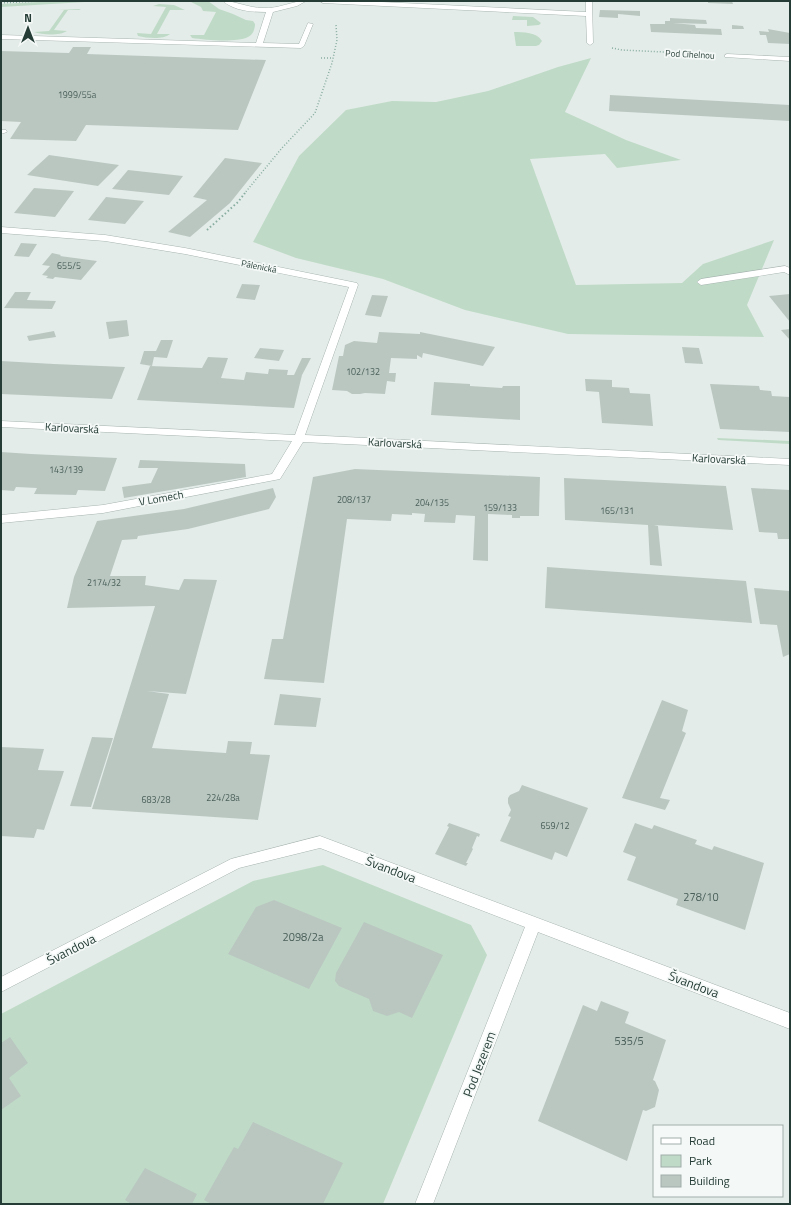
<svg xmlns="http://www.w3.org/2000/svg" width="791" height="1205" font-family="'Titillium Web',sans-serif">
  <rect width="100%" height="100%" fill="#e4ece9"/>
  <path fill="#bfdbc7" d="M55 1H102L1 7V4Z
    M189 1H208L219 9 233 14 246 20 253 21 255 24C255 29 253 35 248 37 236 43 205 40 192 38L190 35H204L216 12 203 11 201 7Z
    M159 4 174 5 185 10H170L157 34H170C163 40 147 38 138 36L137 33 151 34 166 7 153 6Z
    M79 9 81 10H68L54 30 67 31C60 36 42 35 34 32L49 31 64 10H58Z
    M513 16 533 17 541 23 539 25 527 26V20H512Z
    M514 32C523 32 537 32 542 41L539 45 536 46H516Z
    M591 58 565 112 626 140 681 160 617 168 605 154 530 159 576 285 682 283 703 264 774 240 747 305 764 337 568 334 465 310 383 279 296 258 253 242 299 156 346 110 392 101 436 102 488 91 558 67Z
    M717 438 790 441V444L718 440Z
    M323 865 471 925 487 955 383 1204H1V1014L253 881Z"/>
  <path fill="#bac7c1" d="M708 1H732L733 4 708 3Z
    M600 10 640 11V16L618 14V18L599 17Z
    M670 18 706 20 707 24 673 23 695 25 696 28 721 29 722 35 651 32 650 24H665V21H670Z
    M732 25 743 26 744 29H732Z
    M768 29 790 33V44L768 43 766 35H760L759 31 769 32Z
    M73 47H91L87 54 266 60 238 130 86 125 76 141 10 139 21 122 1 121V51L69 53Z
    M610 95 790 105V121L609 111Z
    M49 155 119 165 98 186 27 175Z
    M225 158 262 163 230 203 190 237 168 232 207 200 193 197Z
    M128 170 183 176 169 195 112 189Z
    M34 188 74 191 55 217 14 213Z
    M106 197 144 201 125 224 88 220Z
    M21 243 37 244 29 257 14 256Z
    M52 253 61 255 60 256 97 261 81 280 55 277 53 279 46 278 48 276 42 275 50 266 42 265Z
    M242 284 260 285 255 300 236 298Z
    M15 292H31L27 300 56 301 52 309 4 308Z
    M790 294V322L769 296Z
    M372 295 388 296 381 317 365 315Z
    M127 320 129 336 109 339 106 322Z
    M790 329V340L781 330Z
    M54 331 56 337 29 341 27 336Z
    M379 332 420 334V332L495 347 483 366 423 353 422 358 417 355V359L391 358 389 373H396L395 382 387 381 385 394 365 393 360 394H352L347 391 332 390 339 356H343L345 345 354 341 377 343Z
    M161 340H173L167 358 154 357 152 366 140 364 144 351H156Z
    M682 347 699 348 703 364 685 363Z
    M260 348 284 350 279 361 254 358Z
    M208 357 228 358 221 378 244 380 246 372 268 374 269 369 288 370 287 375H294L302 358H311L302 375 294 408 137 400 150 366 202 368Z
    M1 361 54 364 125 367 112 399 1 394Z
    M585 379 612 380V387L629 388 630 393 650 394 653 426 602 423 599 392 586 391Z
    M434 382 470 384V386L502 388 503 386H520V420L431 415Z
    M710 384 759 386 760 390 771 391 772 396 790 397V432L720 429Z
    M1 452 31 454 117 458 105 491 78 490 76 495 34 494 37 488 16 487 14 491 1 490Z
    M140 460 245 464 246 477 124 498 122 487 151 483 158 468H138Z
    M355 469 540 477 539 516H520V518H512V515L488 514V561L473 560 475 516 456 515 455 523 424 522 425 514 412 513V515L392 514 391 521 347 519 324 683 264 679 272 639H283L313 477Z
    M564 478 726 486 733 530 654 525 658 526 662 566 650 565 648 525 565 520Z
    M273 488 276 497 269 509 188 529 138 536 137 539 122 540 110 576H146L145 585 179 590 184 579 217 580 186 694 147 691 169 694 152 748 226 753 228 741 252 742 250 754 270 755 258 820 92 809 155 606 67 608 74 577 97 521 184 509Z
    M751 488 790 490V539H778L777 533 759 532Z
    M547 567 746 581 752 623 545 608Z
    M754 588 790 591V654L783 657 777 625 760 624Z
    M280 694 321 698 316 727 274 725Z
    M662 700 688 710 682 731 686 733 660 798 670 800 665 810 622 798Z
    M92 737 113 738 91 807 70 806Z
    M1 747 44 749 38 770 64 771 44 830 37 829 34 838 1 836Z
    M522 785 588 808 567 857 555 852 552 860 500 841 511 817 508 816 511 810 508 803V798L510 795 519 791Z
    M449 823 480 834 479 837 477 836 472 848 473 849 466 863H468L466 866 435 854 449 827 447 826Z
    M635 823 652 829 654 825 697 840 695 844 712 850 714 846 764 863 745 930 676 905 678 899 627 880 636 857 623 852Z
    M274 900 342 928 309 989 228 954 256 907Z
    M364 922 443 955 412 1018 399 1012 387 1016 373 1011 369 999 339 986 335 981 336 973Z
    M601 1001 629 1012 625 1023 666 1040 653 1080 655 1081 659 1090 655 1107 646 1111 643 1110 627 1161 538 1121 583 1005 597 1011Z
    M10 1037 28 1063 9 1078 21 1096 1 1110V1043Z
    M253 1122 343 1163 323 1204H211L204 1200 234 1147 238 1149Z
    M145 1168 197 1194 192 1204H131L125 1200Z"/>
  <g fill="none" stroke-linecap="round" stroke-linejoin="round">
    <defs>
      <path id="minor" d="M223 1C236 1 248 8 263 8 279 9 292 1 306 1L297 6 273 12 263 43 299 44 308 23 313 24 304 46 301 48 1 39V35L256 43 266 12C252 12 234 11 223 1Z
        M320 1H361L586 12V1H592L593 43 590 45 587 43 586 16 323 3Z
        M727 54 790 57V61L725 57V55Z
        M1 130H6L7 132 1 134Z
        M1 227 105 235 185 248 357 283 358 285 305 435 790 459V465L303 442 280 479 103 513 1 523V515L103 505 272 474 292 441 1 427V421L295 435 349 287 185 254 105 241 1 233Z
        M785 266 790 268V275L784 272 701 285 697 282 701 279Z
        M320 836 790 1013V1029L538 932 433 1204H415L525 927 320 848 239 868 1 992V977L231 859Z"/>
    </defs>
    <use href="#minor" stroke="#a7b4b0" stroke-width="1"/>
    <path stroke="#88ada1" stroke-width="1.5" stroke-dasharray="1 2" stroke-linecap="butt" d="M1 3 38 1
      M612 48 622 50 705 54
      M321 58H332
      M244 194 282 148 315 113 332 63 337 40 336 25"/>
    <path stroke="#88ada1" stroke-width="2" stroke-dasharray="1.5 2.5" stroke-linecap="butt" d="M207 230 238 202 245 193"/>
    <use href="#minor" fill="#fff" fill-rule="evenodd"/>
  </g>
  <g text-anchor="middle" dominant-baseline="central" stroke-width="3.5" stroke-linejoin="round" paint-order="stroke">
    <g font-size="9" fill="#253c36" stroke="#f4f9f7">
      <text transform="translate(690 54) rotate(3)">Pod Cihelnou</text>
      <text transform="translate(259 266) rotate(11)">Pálenická</text>
    </g>
    <g font-size="9" fill="#4a5f59">
      <text x="77" y="94">1999/55a</text>
      <text x="69" y="265">655/5</text>
      <text x="363" y="371">102/132</text>
      <text x="66" y="469">143/139</text>
      <text x="354" y="499">208/137</text>
      <text x="432" y="502">204/135</text>
      <text x="500" y="507">159/133</text>
      <text x="617" y="510">165/131</text>
      <text x="104" y="582">2174/32</text>
      <text x="223" y="797">224/28a</text>
      <text x="156" y="799">683/28</text>
      <text x="555" y="825">659/12</text>
    </g>
    <g font-size="11" fill="#253c36" stroke="#f4f9f7">
      <text transform="translate(72 428) rotate(3)">Karlovarská</text>
      <text transform="translate(395 443) rotate(3)">Karlovarská</text>
      <text transform="translate(719 459) rotate(3)">Karlovarská</text>
      <text transform="translate(161 498) rotate(-10)">V Lomech</text>
    </g>
    <g font-size="11" fill="#4a5f59">
      <text x="701" y="897">278/10</text>
      <text x="303" y="937">2098/2a</text>
      <text x="629" y="1041">535/5</text>
    </g>
    <g font-size="13" fill="#253c36" stroke="#f4f9f7">
      <text transform="translate(391 869) rotate(21)">Švandova</text>
      <text transform="translate(71 949) rotate(-27)">Švandova</text>
      <text transform="translate(694 984) rotate(21)">Švandova</text>
      <text transform="translate(479 1064) rotate(-69)">Pod Jezerem</text>
    </g>
  </g>
  <rect width="791" height="1205" fill="none" stroke="#253c36" stroke-width="4"/>
  <rect x="653" y="1125" width="130" height="72" fill="#f4f9f7" stroke="#a1adaa"/>
  <rect x="661" y="1138" width="20" height="6" fill="#ffffff" stroke="#a1adaa"/>
  <text x="689" y="1145" font-size="12" fill="#253c36">Road</text>
  <rect x="661" y="1155" width="20" height="12" fill="#bfdbc7" stroke="#a1adaa"/>
  <text x="689" y="1165" font-size="12" fill="#253c36">Park</text>
  <rect x="661" y="1175" width="20" height="12" fill="#bac7c1" stroke="#a1adaa"/>
  <text x="689" y="1185" font-size="12" fill="#253c36">Building</text>
  <g transform="translate(28 28)" stroke="#f4f9f7" stroke-width="3" paint-order="stroke">
  <path d="M0-3L7 15L0 10L-7 15Z" fill="#253c36"/>
  <text y="-6" font-size="11" font-weight="bold" text-anchor="middle" fill="#253c36">N</text>
  </g>
</svg>
